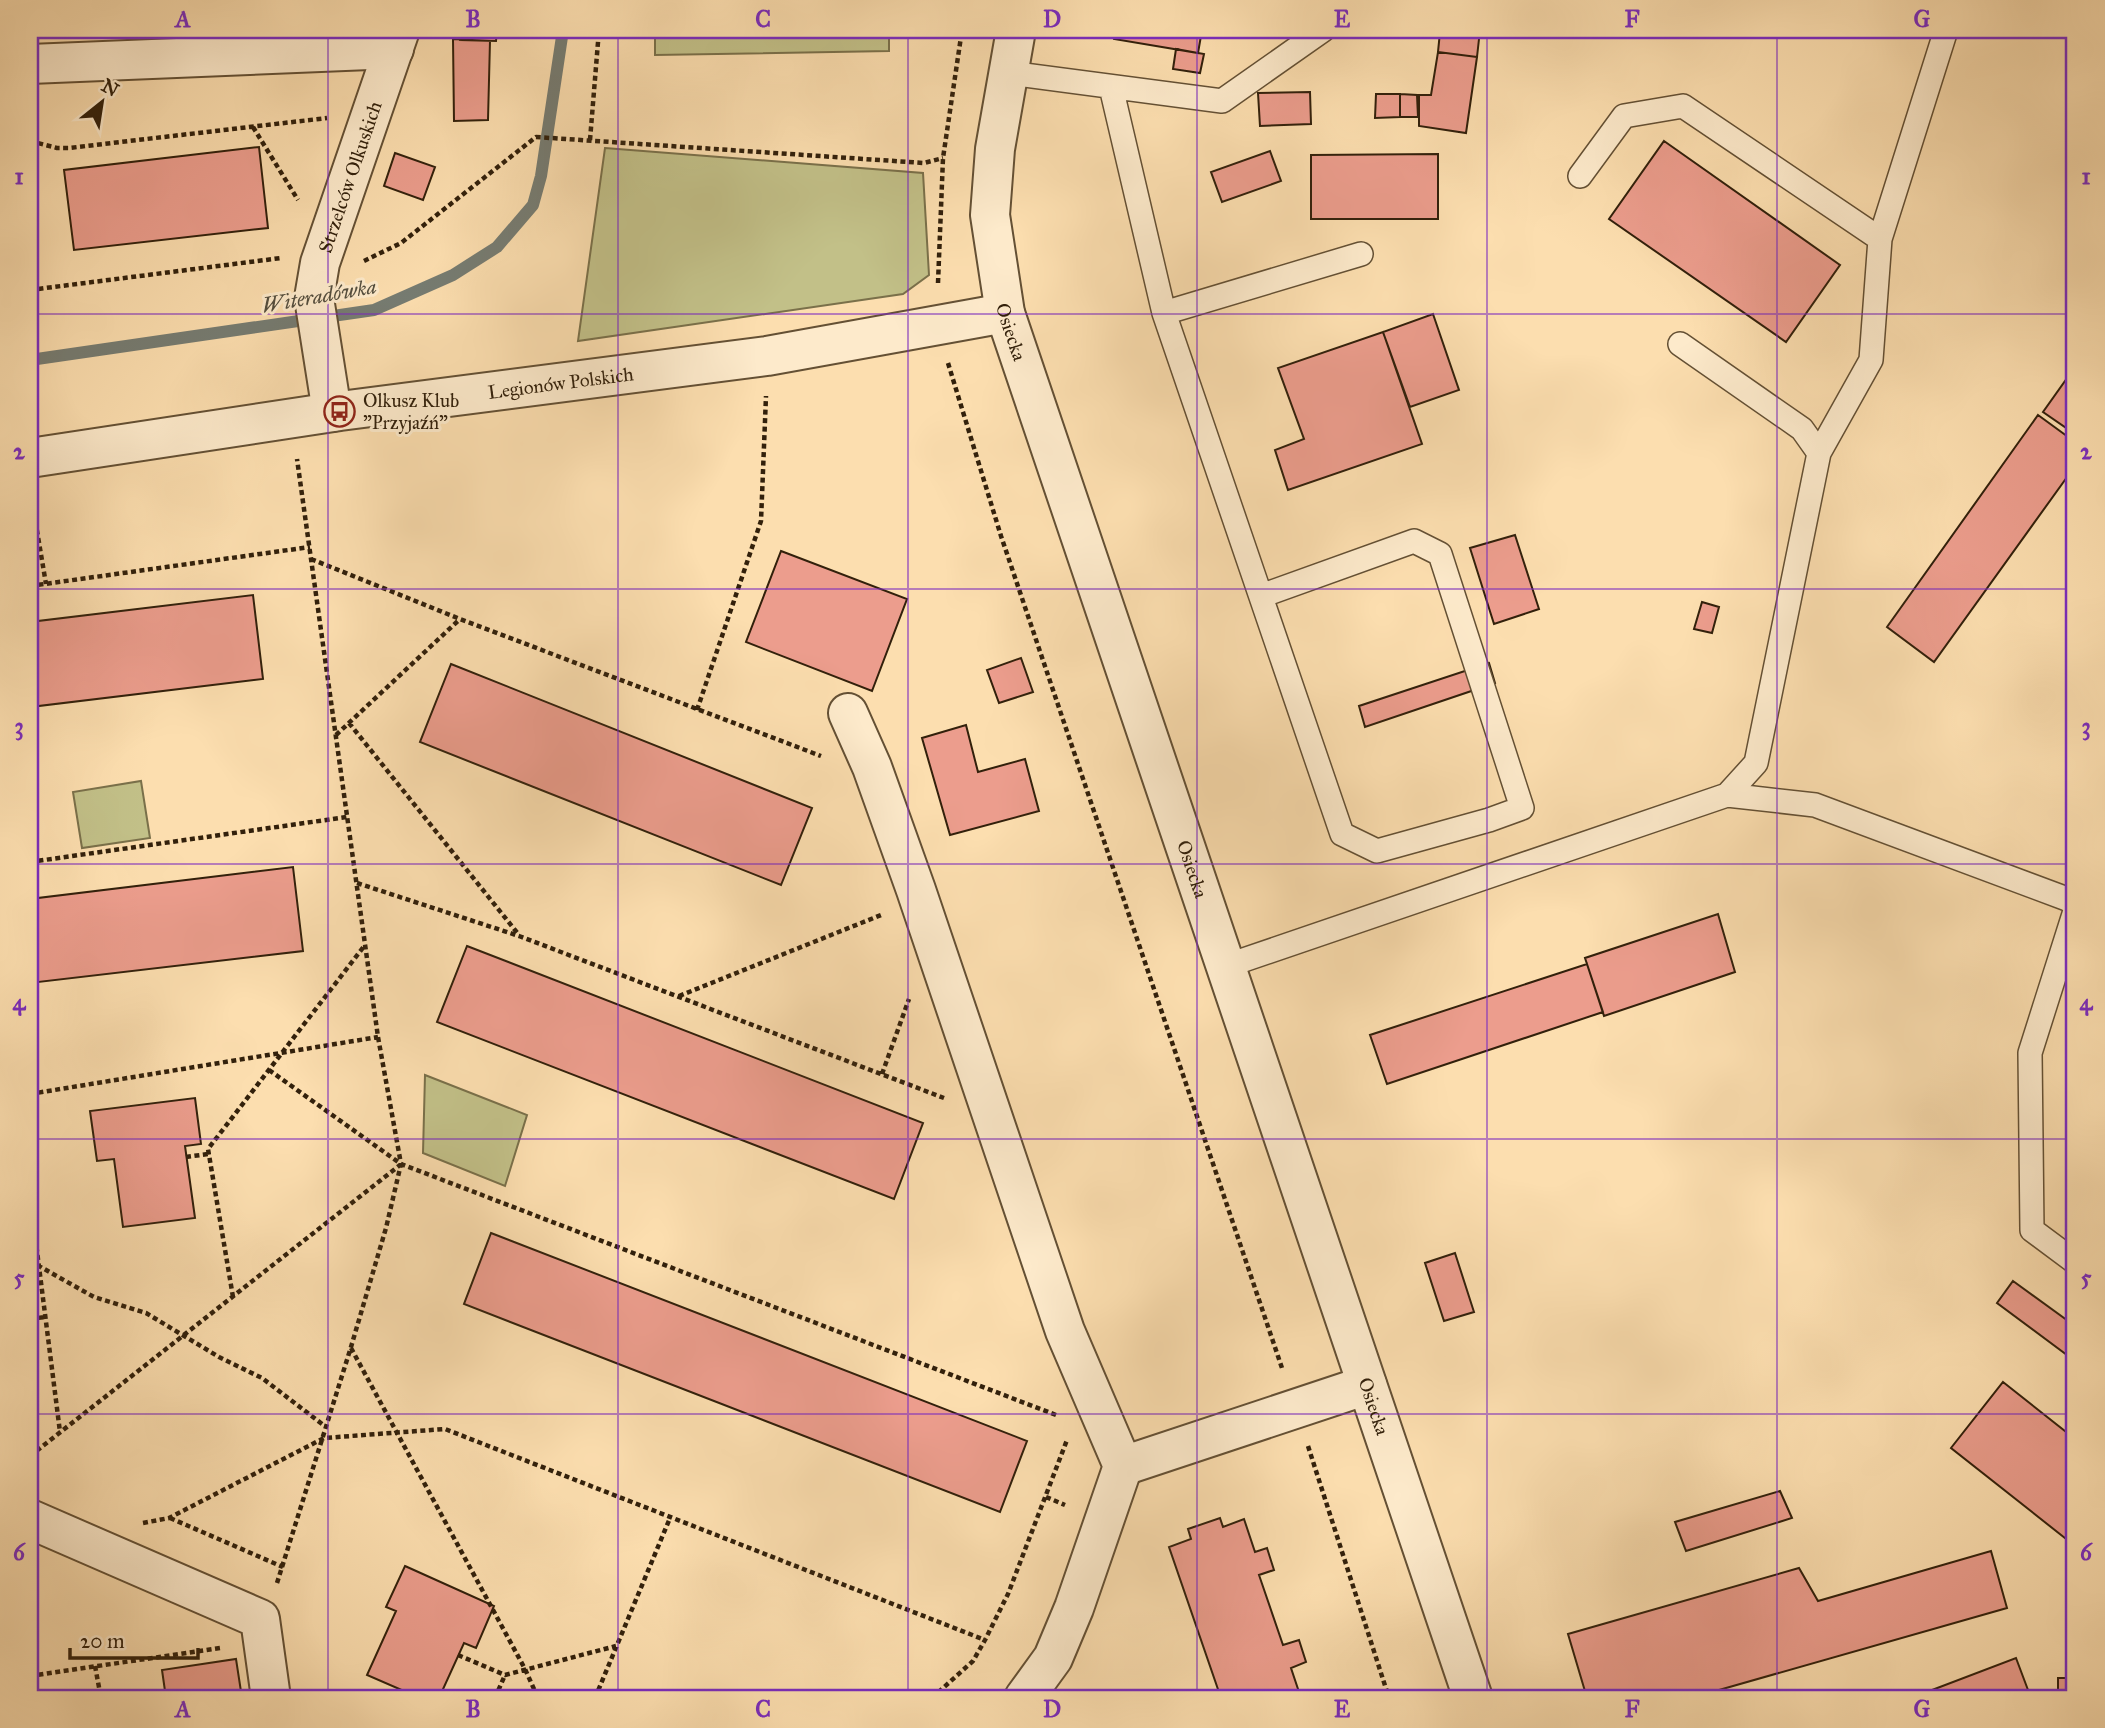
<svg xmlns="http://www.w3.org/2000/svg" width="2105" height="1728" font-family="'IM FELL Great Primer',serif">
  <rect width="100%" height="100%" fill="#fcdeaf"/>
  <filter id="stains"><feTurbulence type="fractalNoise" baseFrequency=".00286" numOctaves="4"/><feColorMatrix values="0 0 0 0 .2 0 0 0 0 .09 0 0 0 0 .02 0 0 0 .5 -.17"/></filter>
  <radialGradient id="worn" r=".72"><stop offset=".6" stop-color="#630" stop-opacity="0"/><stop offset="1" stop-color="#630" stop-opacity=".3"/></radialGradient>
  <path fill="#c2c088" stroke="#7a704a" stroke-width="2" d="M655 30H889V51L655 55Z
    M605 148 923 173 929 275 903 294 578 341Z
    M141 781 150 838 82 848 73 792Z
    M425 1075 527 1115 505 1186 423 1153Z"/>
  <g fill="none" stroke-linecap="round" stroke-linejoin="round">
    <path stroke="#767c72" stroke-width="12" d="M30 360 374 310 453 275 497 247 533 205 541 176 563 30"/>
  </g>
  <path fill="#ec9d8d" stroke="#32200b" stroke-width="2" d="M460 30H497L496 41 460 40Z
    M1115 30H1202L1198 53 1114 39Z
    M1429 30H1480L1477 57 1438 52 1440 32Z
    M453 39 490 41 488 120 454 121Z
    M1176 49 1204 54 1200 73 1173 69Z
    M1438 52 1477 57 1466 133 1419 126V95H1431Z
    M1310 92 1311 124 1260 126 1258 93Z
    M1376 94H1400V117L1375 118Z
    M1400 94 1417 95 1418 117H1400Z
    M1664 141 1840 265 1786 342 1609 219Z
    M259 147 268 228 74 250 64 170Z
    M1270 151 1281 181 1222 202 1211 172Z
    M395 153 435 167 423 200 384 186Z
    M1438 154V219H1311V155Z
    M1433 314 1459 390 1410 407 1383 332Z
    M1383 332 1422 444 1288 490 1275 450 1304 439 1278 368Z
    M2075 367V434L2043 412Z
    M2038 415 2075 442V466L1934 662 1887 627Z
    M1515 535 1539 609 1494 624 1470 548Z
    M781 551 907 599 872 691 746 642Z
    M253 595 263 679 30 707V622Z
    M1702 602 1719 607 1712 633 1694 629Z
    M1021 658 1033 692 999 703 987 670Z
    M1489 663 1495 683 1365 727 1359 706Z
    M451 664 812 808 781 885 420 742Z
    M966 725 978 772 1025 759 1039 811 950 835 922 738Z
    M293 867 303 951 30 983V899Z
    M1718 914 1735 972 1604 1016 1585 958Z
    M467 946 923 1123 894 1199 437 1022Z
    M1587 964 1603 1012 1387 1084 1370 1035Z
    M195 1098 201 1144 185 1146 195 1218 123 1227 114 1159 97 1161 90 1111Z
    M491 1233 1027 1441 1000 1512 464 1304Z
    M1455 1253 1474 1312 1444 1321 1425 1263Z
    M2013 1281 2075 1326V1361L1997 1303Z
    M2003 1382 2075 1439V1546L1951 1448Z
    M1780 1491 1792 1518 1686 1551 1675 1522Z
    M1220 1518 1223 1527 1244 1519 1255 1552 1267 1548 1274 1570 1259 1575 1283 1645 1299 1640 1306 1662 1291 1668 1301 1698H1221L1169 1547 1191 1539 1188 1529Z
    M1991 1551 2007 1608 1691 1698H1587L1568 1634 1799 1568 1818 1601Z
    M405 1566 494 1606 476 1648 464 1643 439 1698H420L367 1675 396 1611 386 1607Z
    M2016 1658 2031 1698H1911Z
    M236 1659 242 1698H166L162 1670Z
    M2058 1678H2075V1698H2058Z"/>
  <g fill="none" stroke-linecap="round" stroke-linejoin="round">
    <defs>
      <path id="lane" d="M1009 73 1222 101 1323 30
        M1111 87 1164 313 1342 834 1377 851 1489 820 1522 808 1440 554 1414 541 1261 596
        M1580 176 1624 116 1683 106 1880 239 1871 360 1819 453
        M1880 239 1946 30
        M1164 313 1361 254
        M1727 795 1815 805 2067 899 2075 904
        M2075 911 2030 1053 2032 1230 2075 1262
        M1226 966 1727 795 1756 763 1819 453 1802 429 1680 344"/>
      <g id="street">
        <path id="s1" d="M1016 30 995 149 990 215 1005 313 1473 1698"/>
        <path d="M30 64 394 49"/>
        <path id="s2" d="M332 412 314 298 320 263 400 30"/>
        <path id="s3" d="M30 458 340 411 767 356 1005 313"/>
        <path d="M848 713 872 767 916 890 1065 1331 1123 1466 1074 1608 1053 1658 1024 1698"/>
        <path d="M1123 1466 1367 1385"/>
        <path d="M30 1519 260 1619 271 1698"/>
      </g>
    </defs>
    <use href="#lane" stroke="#645034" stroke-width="26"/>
    <use href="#street" stroke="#645034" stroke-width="42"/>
    <path stroke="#32200b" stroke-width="4.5" stroke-dasharray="5 3.5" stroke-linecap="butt" d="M253 127 298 200
      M590 140 599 30
      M30 141 57 148H69L327 118
      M364 261 401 243 536 137 924 163 943 158
      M938 283 943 158 962 30
      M30 290 281 258
      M948 363 1001 536 1283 1371
      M34 513 46 584
      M311 559 460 619 821 756
      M30 586 310 547
      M697 710 761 521 766 396
      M349 723 519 935
      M336 735 460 619
      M30 862 347 817
      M357 883 519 936 944 1098
      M679 996 881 915
      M269 1070 401 1164 1056 1415
      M882 1074 909 999
      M30 1094 378 1037
      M186 1157 208 1154
      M30 1196 60 1432
      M30 1261 94 1297 146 1313 219 1357 262 1378 326 1427
      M233 1297 208 1149 365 945
      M30 1319 45 1317
      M351 1348 525 1669 538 1698
      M1308 1446 1389 1698
      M30 1456 400 1165
      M1046 1497 1065 1505
      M170 1518 283 1567
      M143 1523 169 1518 324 1438 445 1429 985 1640
      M277 1583 351 1347 386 1228 401 1164 378 1037 297 459
      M458 1655 505 1675 616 1646
      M95 1666 101 1698
      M30 1676 220 1648
      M495 1698 505 1675
      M595 1698 670 1518
      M932 1698 973 1661 985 1640 1008 1594 1067 1440"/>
    <use href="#lane" stroke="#fdeacb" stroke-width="23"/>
    <use href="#street" stroke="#fdeacb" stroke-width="38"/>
  </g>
  <path fill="none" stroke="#7b2cbf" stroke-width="2" stroke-opacity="0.55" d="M328 30V1698M618 30V1698M908 30V1698M1197 30V1698M1487 30V1698M1777 30V1698M30 314H2075M30 589H2075M30 864H2075M30 1139H2075M30 1414H2075"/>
  <defs>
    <symbol id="bus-ring" viewBox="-11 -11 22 22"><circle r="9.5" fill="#fdeacb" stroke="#8f2418" stroke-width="1.5"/><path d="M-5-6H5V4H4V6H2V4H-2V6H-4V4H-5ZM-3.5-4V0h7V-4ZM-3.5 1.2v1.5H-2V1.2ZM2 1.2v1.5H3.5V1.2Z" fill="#8f2418"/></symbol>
  </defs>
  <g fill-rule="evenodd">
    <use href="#bus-ring" x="322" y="394" width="35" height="35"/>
  </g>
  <g text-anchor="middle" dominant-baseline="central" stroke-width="6" stroke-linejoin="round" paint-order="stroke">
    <g font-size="19" fill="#32200b" stroke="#fdeacb">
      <text stroke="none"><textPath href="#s2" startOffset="242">Strzelców Olkuskich</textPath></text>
      <text stroke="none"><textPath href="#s1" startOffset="306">Osiecka</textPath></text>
      <text stroke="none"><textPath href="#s3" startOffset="536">Legionów Polskich</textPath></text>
      <text stroke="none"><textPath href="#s1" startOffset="873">Osiecka</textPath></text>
      <text stroke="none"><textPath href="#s1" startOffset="1440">Osiecka</textPath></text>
    </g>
    <g font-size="19" fill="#32200b" stroke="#fdeacb" text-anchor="start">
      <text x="363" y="400">Olkusz Klub<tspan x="363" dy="22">"Przyjaźń"</tspan></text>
    </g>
    <g font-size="21" font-style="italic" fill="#544e3e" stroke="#fdeacb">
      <text transform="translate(319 296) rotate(-10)">Witeradówka</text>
    </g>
  </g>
  <rect width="2105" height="1728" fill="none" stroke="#fcdeaf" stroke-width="77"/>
  <g transform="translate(102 102) rotate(30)" stroke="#fdeacb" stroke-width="5" paint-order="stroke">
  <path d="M0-5L12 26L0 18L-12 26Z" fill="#32200b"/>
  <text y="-10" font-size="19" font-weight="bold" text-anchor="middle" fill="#32200b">N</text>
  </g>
  <path d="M70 1648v10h128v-10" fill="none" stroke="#32200b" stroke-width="3.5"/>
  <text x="80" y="1648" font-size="21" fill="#32200b" stroke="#fdeacb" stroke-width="5" paint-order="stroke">20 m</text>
  <rect x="38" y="38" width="2028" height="1652" fill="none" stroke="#7b2cbf" stroke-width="2.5"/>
  <g font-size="23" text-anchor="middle" font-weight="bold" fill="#7b2cbf">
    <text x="183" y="27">A</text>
    <text x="473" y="27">B</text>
    <text x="763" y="27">C</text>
    <text x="1052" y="27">D</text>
    <text x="1342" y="27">E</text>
    <text x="1632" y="27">F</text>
    <text x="1922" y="27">G</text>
    <text x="19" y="184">1</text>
    <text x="2086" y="184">1</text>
    <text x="19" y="459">2</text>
    <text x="2086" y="459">2</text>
    <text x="19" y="734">3</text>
    <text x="2086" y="734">3</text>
    <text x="19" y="1010">4</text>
    <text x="2086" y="1010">4</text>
    <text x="19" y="1285">5</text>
    <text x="2086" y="1285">5</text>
    <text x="19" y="1560">6</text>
    <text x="2086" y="1560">6</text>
    <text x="183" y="1717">A</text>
    <text x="473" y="1717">B</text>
    <text x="763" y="1717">C</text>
    <text x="1052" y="1717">D</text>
    <text x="1342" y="1717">E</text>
    <text x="1632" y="1717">F</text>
    <text x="1922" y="1717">G</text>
  </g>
  <rect width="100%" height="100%" filter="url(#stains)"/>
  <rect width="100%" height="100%" fill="url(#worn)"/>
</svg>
